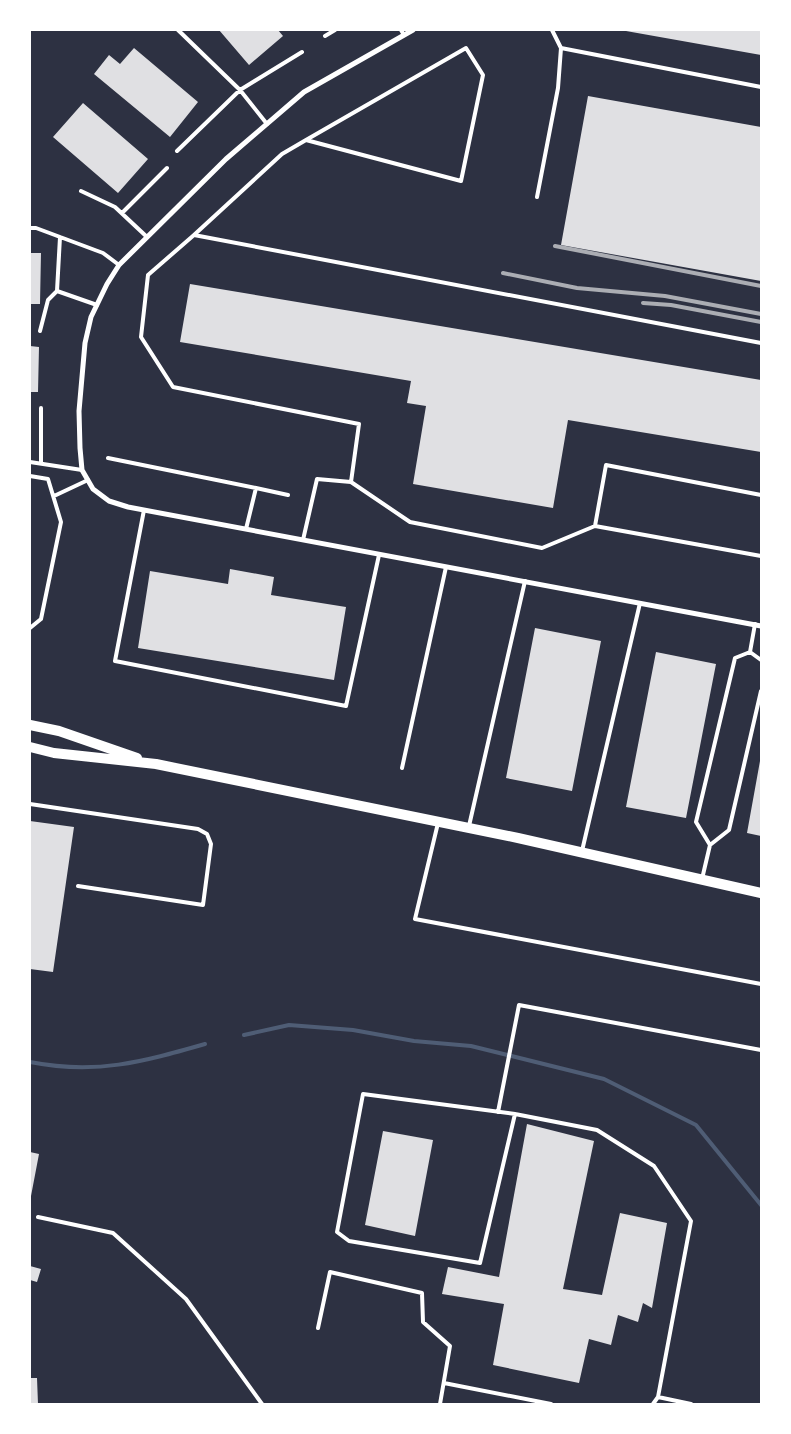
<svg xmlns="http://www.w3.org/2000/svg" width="791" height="1434" font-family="'Libre Baskerville',serif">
  <rect width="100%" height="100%" fill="#2d3142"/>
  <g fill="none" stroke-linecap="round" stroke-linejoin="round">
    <path stroke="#4f5d75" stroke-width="4" d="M244 1035 289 1025 353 1030 414 1041 471 1046 604 1079 696 1125 761 1205
      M30 1062C96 1075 142 1062 205 1044"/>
  </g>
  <path fill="#e0e0e3" d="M219 30H278L283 36 249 65Z
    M626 30H761V55L626 31Z
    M134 48 198 102 170 137 94 74 109 55 120 64Z
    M588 96 761 127V281L561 245Z
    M83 103 148 159 118 193 53 137Z
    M30 253H41L40 304H30Z
    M190 284 761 380V452L568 420 553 508 413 484 426 406 407 403 411 381 180 342Z
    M30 346 39 347 38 392H30Z
    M230 569 274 577 271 595 346 607 334 680 138 648 150 571 228 584Z
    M535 628 601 641 572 791 506 778Z
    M656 652 716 664 686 818 626 807Z
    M760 761H761V836L747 833Z
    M30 821 74 827 53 972 30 969Z
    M527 1124 594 1141 563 1289 602 1295 620 1213 667 1223 652 1308 643 1303 638 1322 618 1315 611 1345 589 1339 579 1383 493 1365 504 1304 442 1294 448 1267 499 1277Z
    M383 1131 433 1140 415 1236 365 1225Z
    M30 1152 39 1154 31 1196H30Z
    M30 1266 41 1269 37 1282 30 1280Z
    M30 1378H37L38 1404H30Z"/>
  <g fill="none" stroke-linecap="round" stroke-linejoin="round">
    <path stroke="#fff" stroke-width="4" d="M178 30 240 90 267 124
      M401 30 404 35
      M552 30 561 48 761 87
      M325 36 335 30
      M177 151 240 90 302 52
      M81 191 115 207 147 237
      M537 197 558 88 561 48
      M122 213 167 168
      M30 228H36L103 253 119 265
      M194 235 282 154 306 140 466 48 483 75 461 181 306 140
      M57 291 97 305
      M40 331 48 300 57 291 60 237
      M761 343 194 235 148 275 141 337 173 387 359 424 351 482 410 522 542 548 595 526 761 556
      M41 408V463
      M108 458 256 488 246 529
      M30 462 82 470
      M30 476 48 479 61 522 41 619 30 628
      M256 488 288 495
      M54 496 88 480
      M144 510 115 661 346 706 379 555
      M595 526 606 465 761 495
      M303 540 317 479 351 482
      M750 652 755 624
      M402 768 446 567
      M30 804 198 829 207 834 211 844 203 905 78 886
      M438 823 415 919 761 984
      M469 826 525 581
      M710 845 696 822 735 658 750 652 761 660
      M582 851 640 603
      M702 879 710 845 729 830 761 691
      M498 1112 519 1005 761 1050
      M515 1114 480 1263 349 1241 337 1232 363 1094 515 1114 597 1130 654 1166 691 1221 658 1397
      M38 1217 113 1233 186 1299 262 1404
      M318 1328 330 1272 422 1293 423 1322 450 1346 440 1404
      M444 1383 551 1404
      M653 1404 658 1397 691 1404"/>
    <path stroke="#fff" stroke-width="5" d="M413 30 304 92 226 159 119 265 107 284 91 317 85 343 79 411 80 448 82 470 93 489 109 501 128 507 761 626"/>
    <path stroke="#fff" stroke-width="10" d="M30 725 59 731 137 758
      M30 747 54 753 156 764 518 838 761 893"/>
    <path stroke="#abadb3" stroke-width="4" d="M555 246 761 286
      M503 273 577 288 665 296 761 314
      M643 303 671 305 761 322"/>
  </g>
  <rect width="791" height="1434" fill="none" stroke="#ffffff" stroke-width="62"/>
</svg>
